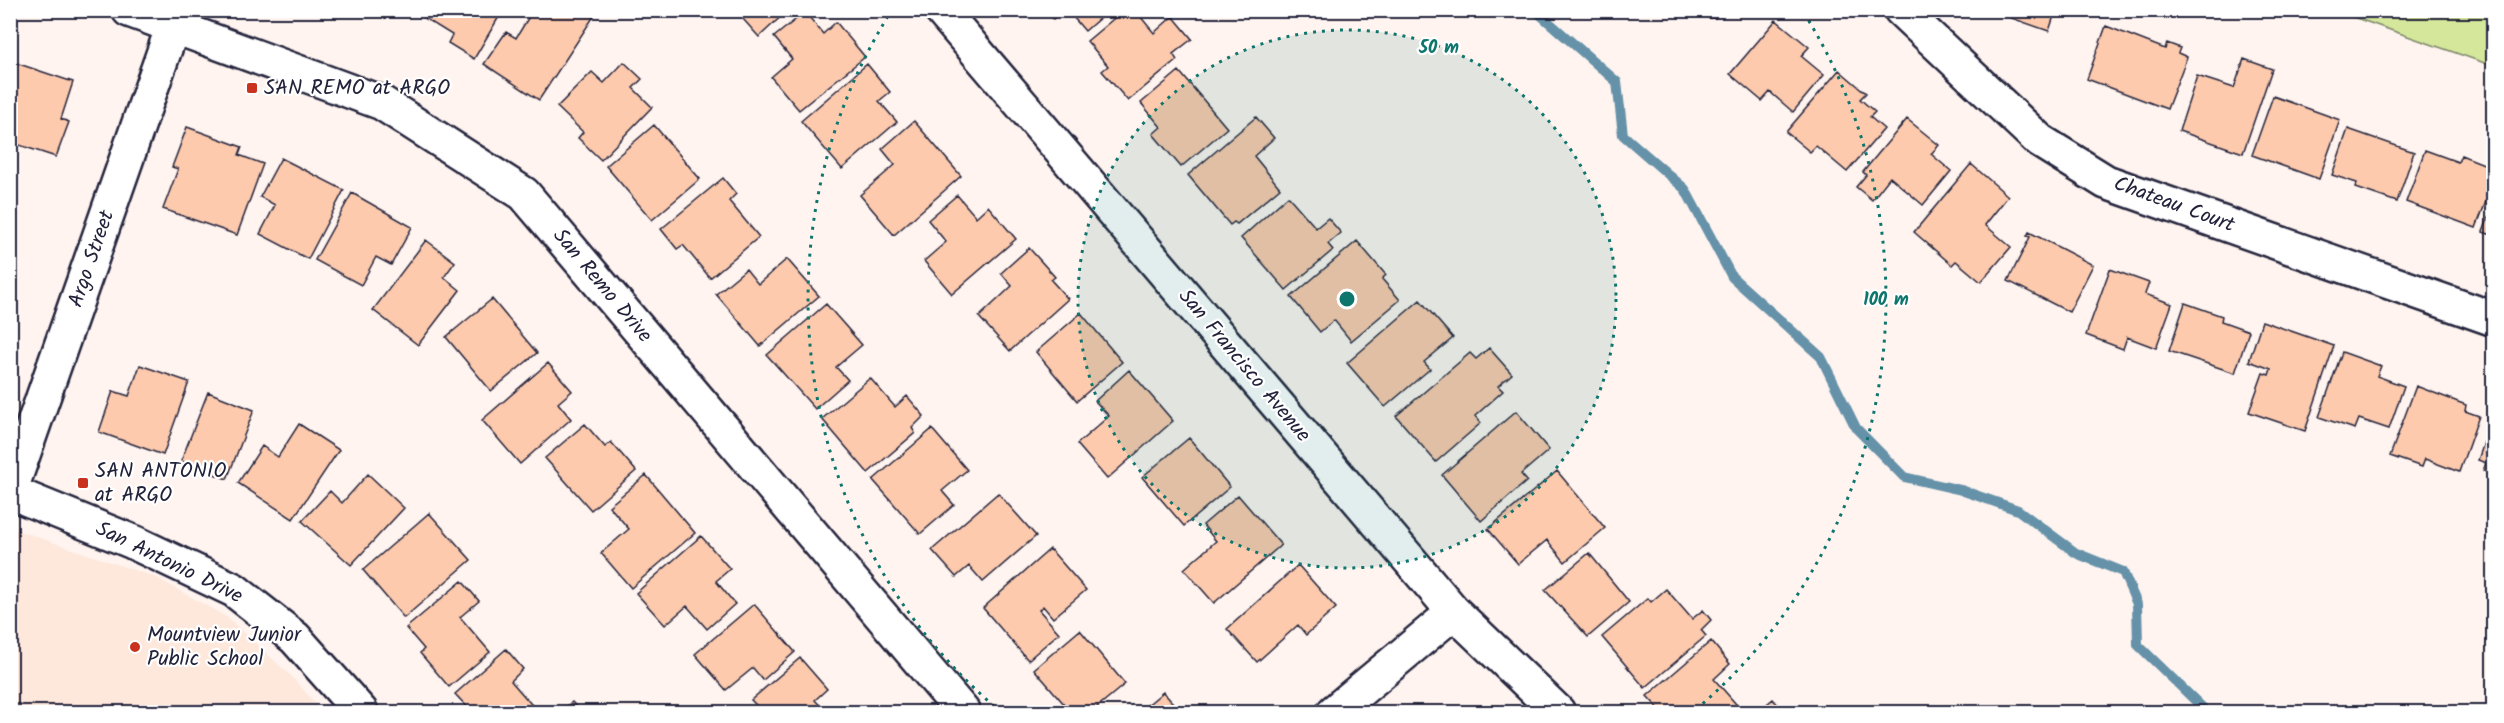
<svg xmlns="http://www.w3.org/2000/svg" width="2504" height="723" font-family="Kalam,sans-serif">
  <rect width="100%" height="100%" fill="#fff4ef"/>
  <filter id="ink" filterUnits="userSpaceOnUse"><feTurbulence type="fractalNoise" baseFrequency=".0167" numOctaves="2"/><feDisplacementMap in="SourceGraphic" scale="12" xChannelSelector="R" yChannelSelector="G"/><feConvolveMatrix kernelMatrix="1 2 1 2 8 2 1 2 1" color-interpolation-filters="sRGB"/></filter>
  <g filter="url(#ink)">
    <path fill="#fee7db" d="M11 528 157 578 228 618 291 676 323 712H11Z"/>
    <path fill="#d4e79b" stroke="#7b846b" stroke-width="1.5" d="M2336 11H2493V66Z"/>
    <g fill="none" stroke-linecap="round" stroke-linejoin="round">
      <path stroke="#6591a9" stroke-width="10" d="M1535 10 1617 82 1623 135 1685 189 1732 277 1821 357 1856 428 1904 477 1961 490 2018 510 2076 553 2123 572 2137 604 2138 645 2207 712"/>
    </g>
    <path fill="#fdcaad" stroke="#22223b" stroke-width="1.5" d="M424 10H503L474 59 448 43 452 35 421 16Z
      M533 10H592L596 13 539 100 484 64 506 32 516 38Z
      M735 10H788L759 37Z
      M1045 10H1063L1053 19Z
      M1067 10H1109L1085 31Z
      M1124 10H1135L1154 33 1173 16 1192 39 1173 54 1177 60 1128 101 1102 71 1108 66 1087 41Z
      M1700 10H1765V13L1720 11 1715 18H1708Z
      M2001 10H2056L2049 31 2000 14Z
      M805 12 823 34 836 22 865 57 799 110 771 77 792 59 774 37Z
      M1776 20 1809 47 1801 56 1824 75 1793 112 1770 92 1762 101 1730 74Z
      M2106 26 2165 49 2167 43 2180 48 2178 53 2187 57 2167 109 2087 79Z
      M2244 59 2272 69 2243 153 2179 131 2197 76 2234 88Z
      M10 61 73 82 61 119 69 122 56 157 10 142Z
      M624 62 642 79 633 88 652 107 601 160 578 138 583 132 557 107 592 72 604 83Z
      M867 64 890 92 879 101 897 122 842 169 801 121Z
      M1839 70 1866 93 1860 99 1875 112 1870 117 1884 129 1847 172 1816 146 1810 152 1786 132Z
      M1179 71 1227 128 1181 167 1153 134 1161 127 1141 103Z
      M2273 96 2340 120 2319 179 2252 155Z
      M1256 117 1274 138 1254 156 1280 188 1237 224 1234 222 1230 225 1188 175Z
      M1907 119 1939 145 1931 154 1951 171 1923 205 1890 177 1872 200 1856 187 1866 175 1863 172Z
      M914 121 961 176 894 235 860 195 895 165 882 149Z
      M654 125 700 179 652 220 606 166Z
      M187 127 242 147 239 155 263 164 237 235 163 209 178 169 172 167Z
      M2348 129 2414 152 2397 202 2356 188 2357 183 2332 175Z
      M2425 150 2458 162 2461 155 2494 168V180L2476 228 2406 202Z
      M281 158 344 190 308 259 260 234 275 205 260 197Z
      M1971 164 2008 196 1985 225 2011 247 1981 282 1956 261 1952 265 1914 232Z
      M723 178 736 194 729 201 759 237 710 278 683 245 677 249 661 229Z
      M352 193 412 227 391 265 376 257 361 285 315 260Z
      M957 195 976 217 988 206 1016 239 952 294 924 261 946 242 928 220Z
      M1288 196 1316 228 1328 218 1341 233 1328 244 1333 250 1286 290 1241 238Z
      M2494 203V236L2483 232Z
      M2029 232 2093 265 2069 312 2008 281 2030 237 2027 236Z
      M426 240 455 262 444 277 460 290 418 345 373 310Z
      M1357 241 1386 275 1382 279 1400 300 1351 341 1334 320 1320 332 1291 297Z
      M1029 248 1055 277 1051 280 1068 299 1010 351 979 317 1012 286 1001 273Z
      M787 259 819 296 760 346 716 294 746 269 758 284Z
      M2110 269 2149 283 2145 294 2172 304 2156 348 2127 337 2123 349 2086 335Z
      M492 299 537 353 491 391 446 337Z
      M1420 300 1453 338 1424 362 1430 369 1385 407 1347 363Z
      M2185 303 2222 316 2221 321 2249 331 2235 373 2169 351Z
      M826 304 862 345 836 367 848 380 815 409 767 355Z
      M1081 313 1122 362 1077 401 1036 352Z
      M2262 321 2334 346 2305 431 2249 412 2263 373 2269 375 2271 369 2249 361Z
      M1489 348 1512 374 1498 386 1503 391 1475 416 1481 423 1436 462 1396 416 1470 353 1476 359Z
      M2342 352 2381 366 2377 376 2404 386 2389 429 2359 419 2355 429 2319 417Z
      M548 363 572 391 558 403 571 419 520 464 482 420Z
      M140 365 189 382 163 455 99 432 113 391 129 396Z
      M1129 370 1173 421 1107 479 1077 444 1109 416 1095 401Z
      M870 378 895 407 907 396 924 416 912 428 915 433 868 473 822 419Z
      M2416 386 2466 405 2465 411 2479 416 2459 472 2425 459 2422 467 2390 456Z
      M208 392 254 410 227 479 181 461Z
      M1516 411 1549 450 1521 474 1527 481 1481 521 1442 475Z
      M2494 413V474L2483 471 2486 463 2478 460Z
      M299 424 339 450 293 519 238 483 262 446 278 457Z
      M585 424 605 447 611 442 636 471 591 510 545 458Z
      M932 429 967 470 942 491 954 505 920 534 873 480Z
      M1189 438 1230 487 1184 526 1142 477Z
      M1557 471 1605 528 1565 562 1547 540 1518 564 1488 529Z
      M368 474 404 508 351 565 302 521 330 491 342 503Z
      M646 475 695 533 631 588 601 553 629 529 609 506Z
      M998 493 1036 536 983 582 969 566 956 577 932 550Z
      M1238 495 1281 545 1214 603 1184 569 1216 541 1203 525Z
      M429 513 471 560 404 618 363 570Z
      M701 536 730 569 716 581 735 604 707 629 687 606 665 625 636 593Z
      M1050 549 1086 590 1053 618 1043 606 1039 610 1059 633 1028 660 983 608Z
      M1589 553 1629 602 1588 637 1545 590Z
      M1298 565 1336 608 1306 635 1298 625 1257 662 1227 629Z
      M462 581 479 601 460 617 490 652 449 687 420 653 424 649 406 628Z
      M1666 589 1692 619 1703 610 1711 620 1701 630 1706 636 1645 688 1602 637 1648 598 1651 602Z
      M754 604 795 652 763 680 753 668 726 690 695 654Z
      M1080 630 1125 684 1091 712H1071L1034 669Z
      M1711 641 1730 664 1714 679 1743 712H1662L1647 696Z
      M506 649 523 669 511 681 538 712H472L455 694Z
      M800 658 827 689 815 700 826 712H763L751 700Z
      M1163 692 1181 712H1139Z
      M1773 699 1784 712H1757Z
      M572 702 581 712H559Z"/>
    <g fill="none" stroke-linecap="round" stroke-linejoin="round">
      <defs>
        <path id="street" d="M129 10 382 103 524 194 963 712
          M941 10 1454 612 1558 712
          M1901 10 2040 141 2106 182 2494 319
          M10 492 173 26
          M10 492 133 542 234 590 295 638 361 712
          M1334 712 1454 612"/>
      </defs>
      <use href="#street" stroke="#22223b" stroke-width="38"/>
      <use href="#street" stroke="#fff" stroke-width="33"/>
    </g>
  </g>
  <circle cx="1347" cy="299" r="269" fill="#0f766e" fill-opacity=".12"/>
  <g fill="none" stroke="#0f766e" stroke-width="3" stroke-dasharray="3 6">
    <circle cx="1347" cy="299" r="269"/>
    <path d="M1001 712A539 539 0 0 1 890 13M1804 13A539 539 0 0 1 1693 712"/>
  </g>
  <g fill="#c8321e" stroke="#fff" stroke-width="2">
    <rect x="246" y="82" width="12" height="12" rx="3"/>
    <rect x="77" y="477" width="12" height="12" rx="3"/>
    <circle cx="135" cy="647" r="6"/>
  </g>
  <g text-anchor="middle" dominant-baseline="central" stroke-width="4.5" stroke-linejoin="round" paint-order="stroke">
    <g font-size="21" fill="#22223b" stroke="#fff" text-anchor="start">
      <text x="264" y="88">SAN REMO at ARGO</text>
      <text x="95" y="471">SAN ANTONIO<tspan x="95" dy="24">at ARGO</tspan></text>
      <text x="147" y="635">Mountview Junior<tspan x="147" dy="24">Public School</tspan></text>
    </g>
    <g font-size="21" fill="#22223b" stroke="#fff">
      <text transform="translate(2174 205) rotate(20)">Chateau Court</text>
      <text transform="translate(92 259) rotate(-71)">Argo Street</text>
      <text transform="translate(602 286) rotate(50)">San Remo Drive</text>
      <text transform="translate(1244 366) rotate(50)">San Francisco Avenue</text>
      <text transform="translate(169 563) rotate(26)">San Antonio Drive</text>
    </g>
  </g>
  <circle cx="1347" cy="299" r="9" fill="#0f766e" stroke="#fff" stroke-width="3"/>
  <g font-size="18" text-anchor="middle" font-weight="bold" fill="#0f766e" stroke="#fff" stroke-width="4.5" stroke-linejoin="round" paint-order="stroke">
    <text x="1439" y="53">50 m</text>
    <text x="1886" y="305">100 m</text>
  </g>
  <rect width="2504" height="723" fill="none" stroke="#fff" stroke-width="36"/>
  <rect x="18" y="18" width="2468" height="687" fill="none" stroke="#22223b" stroke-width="2" filter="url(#ink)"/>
</svg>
